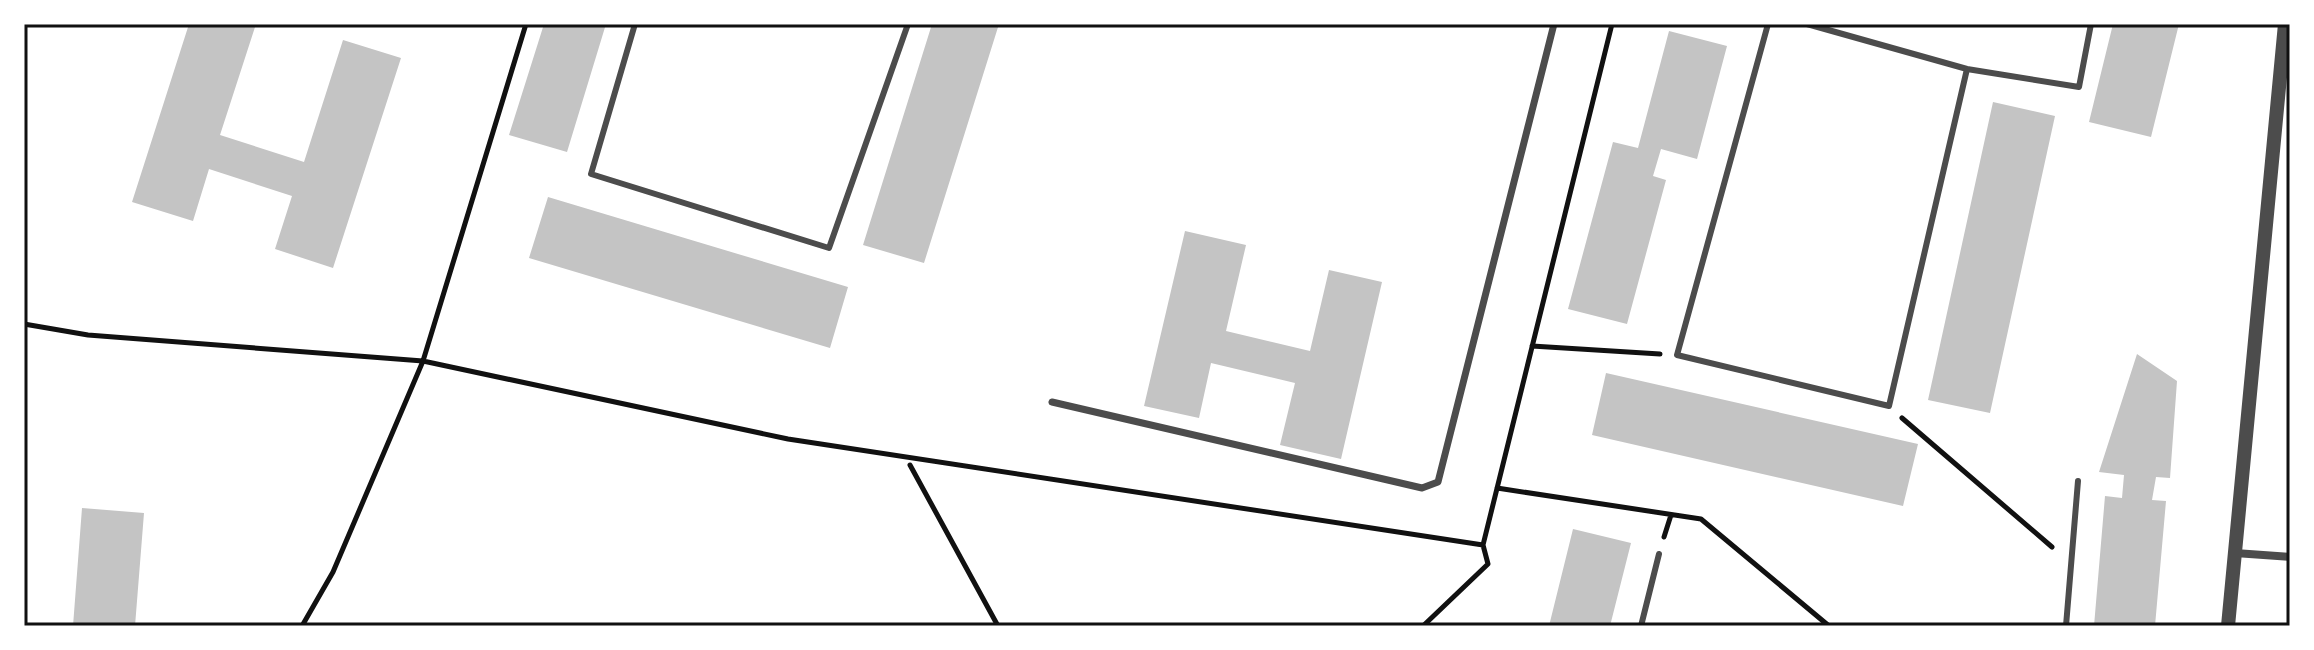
<svg xmlns="http://www.w3.org/2000/svg" width="2314" height="650" font-family="Manrope,sans-serif">
  <rect width="100%" height="100%" fill="#fff"/>
  <path fill="#c4c4c4" d="M189 24H256L220 135 304 162 343 40 401 58 333 268 275 249 292 196 209 169 193 221 132 202Z
    M544 24H606L567 152 509 135Z
    M932 24H999L924 263 863 245Z
    M2113 24H2179L2151 137 2089 122Z
    M1669 31 1727 46 1697 159 1661 149 1653 176 1666 180 1627 324 1568 309 1613 142 1638 148Z
    M1993 102 2055 116 1990 413 1928 400Z
    M548 197 848 287 830 348 529 258Z
    M1185 231 1246 245 1226 331 1310 351 1329 270 1382 282 1341 459 1280 445 1295 383 1211 363 1199 418 1144 406Z
    M2137 354 2177 381 2170 478 2156 477 2152 500 2166 501 2155 626H2094L2105 496 2122 498 2124 475 2099 472Z
    M1606 373 1918 444 1903 506 1592 435Z
    M82 508 144 513 135 626H73Z
    M1573 529 1631 543 1610 626H1549Z"/>
  <g fill="none" stroke-linecap="round" stroke-linejoin="round">
    <path stroke="#111" stroke-width="5" d="M526 24 423 361 788 439 1483 545 1488 564 1423 626
      M24 324 88 335 423 361 333 572 302 626
      M1532 346 1660 354
      M1902 418 2052 547
      M910 465 998 626
      M1497 488 1701 519 1829 626
      M1664 537 1671 515
      M1483 545 1612 24"/>
    <path stroke="#4c4c4c" stroke-width="6" d="M635 24 591 174 829 248 908 24
      M651 24H666
      M1768 24 1677 355 1889 406 1967 69
      M1807 24 1967 69 2079 87 2091 24
      M1641 626 1659 554
      M2066 626 2078 481"/>
    <path stroke="#4c4c4c" stroke-width="7" d="M1052 402 1422 488 1438 482 1554 24"/>
    <path stroke="#4c4c4c" stroke-width="8" d="M2235 553 2290 557"/>
    <path stroke="#4c4c4c" stroke-width="14" d="M2228 626 2285 24"/>
  </g>
  <rect width="2314" height="650" fill="none" stroke="#ffffff" stroke-width="52"/>
  <rect x="26" y="26" width="2262" height="598" fill="none" stroke="#111" stroke-width="3"/>
</svg>
